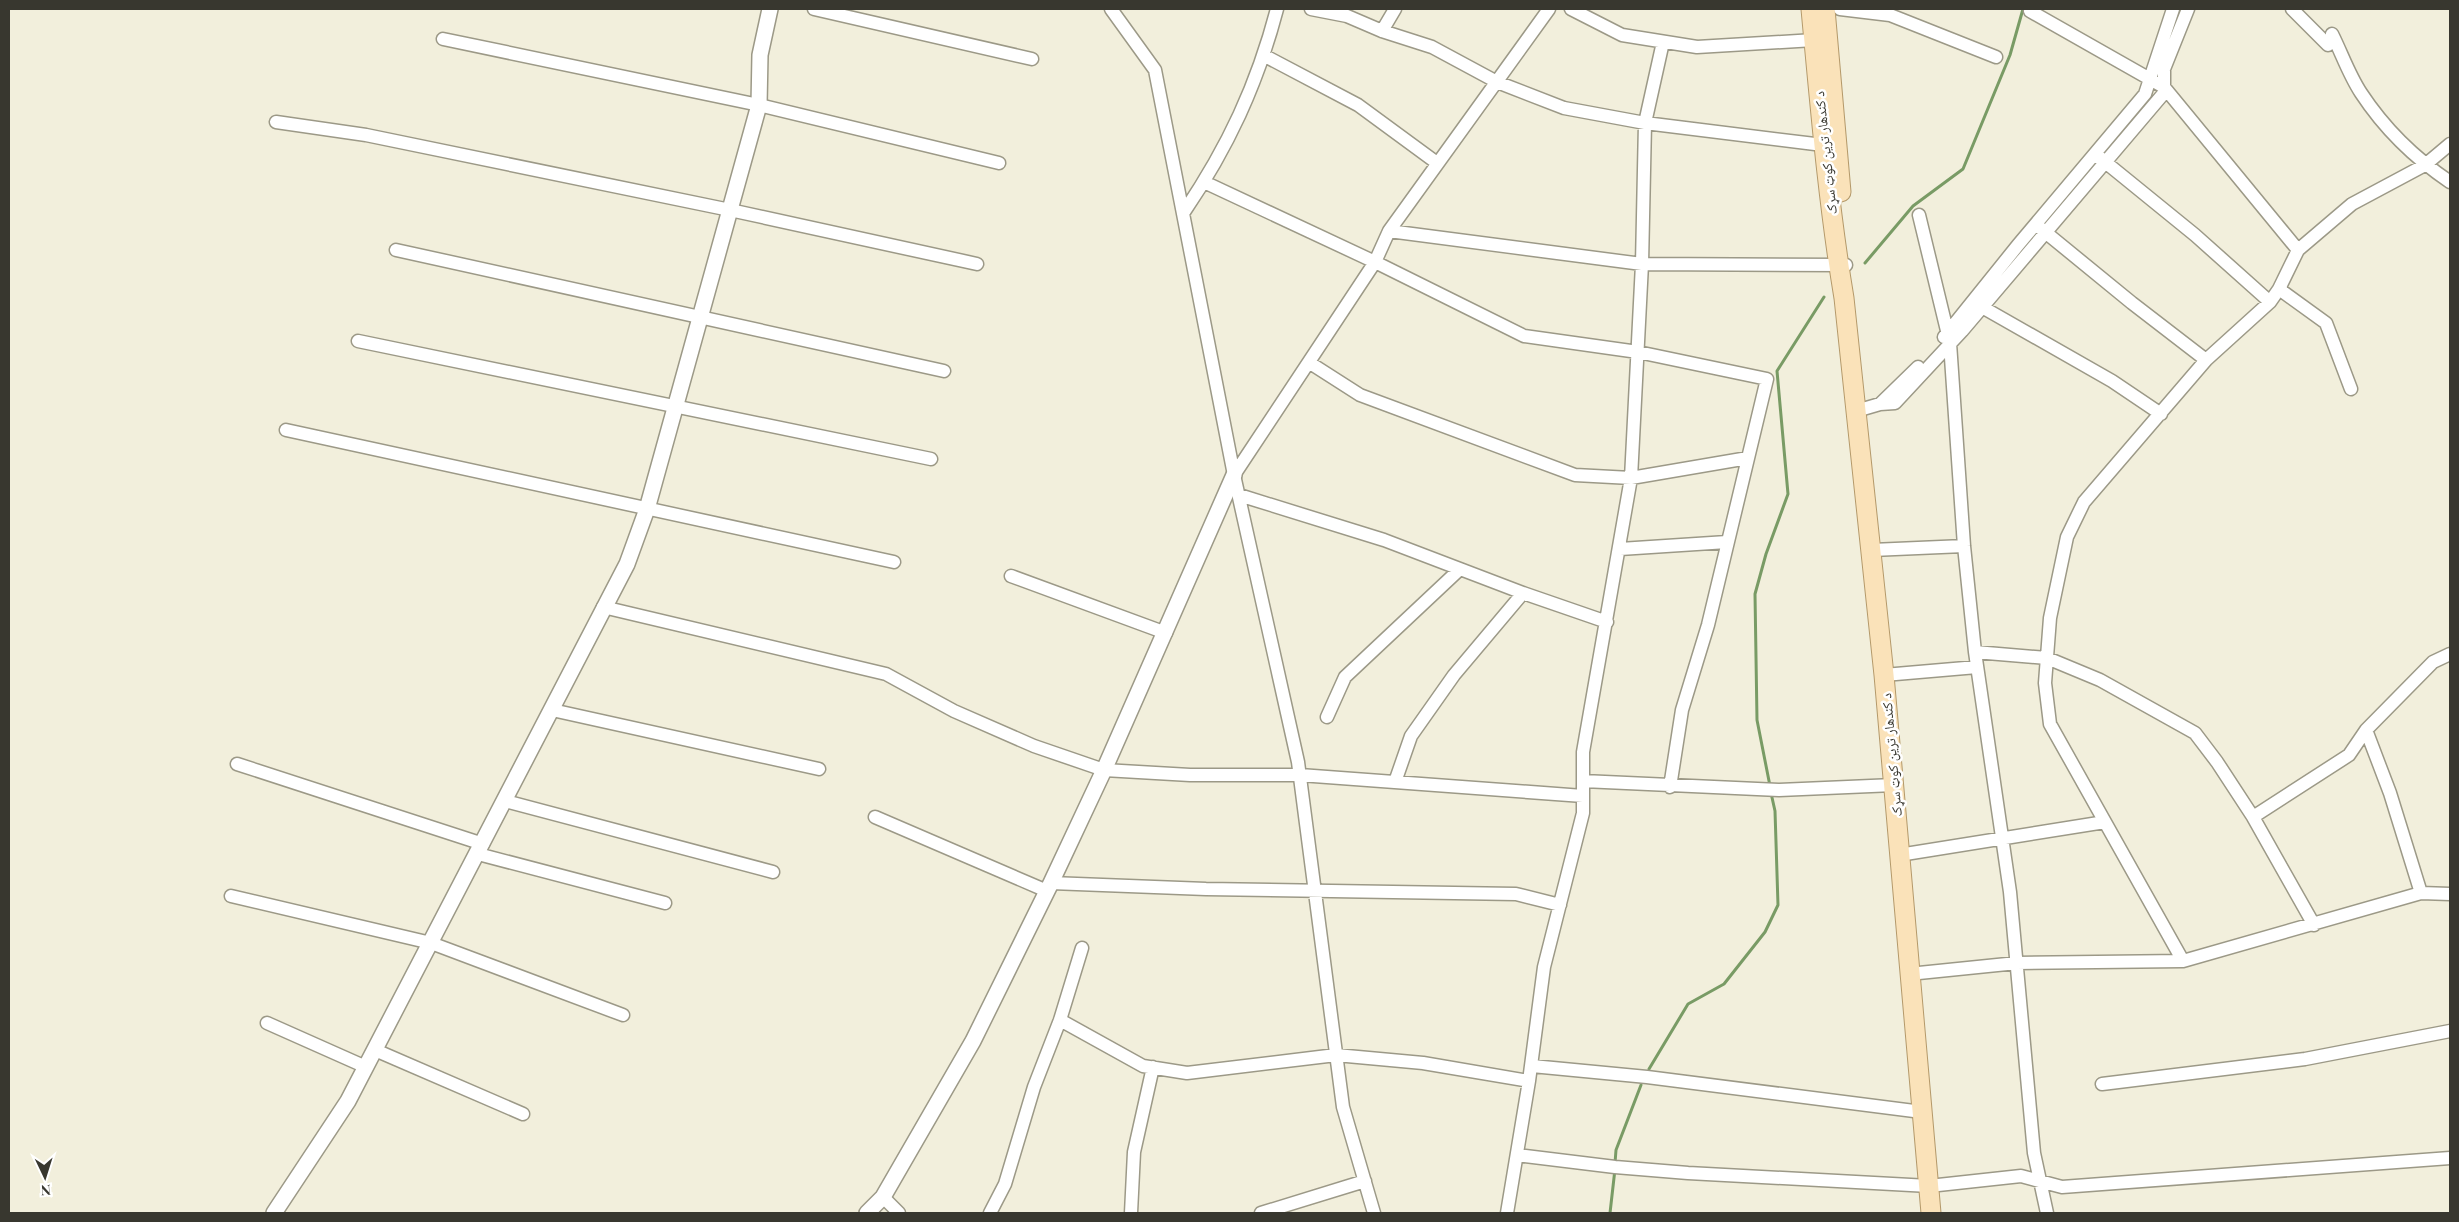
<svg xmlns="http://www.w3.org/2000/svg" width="2459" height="1222" font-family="'Playfair Display','Noto Naskh Arabic',serif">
  <rect width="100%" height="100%" fill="#f2efdc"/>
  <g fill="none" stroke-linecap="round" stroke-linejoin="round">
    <path stroke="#799b65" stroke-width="3" d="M1865 263 1913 206 1963 169 2010 55 2023 9
      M1770 786 1757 720 1755 594 1766 554 1788 494 1777 371 1824 297
      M1649 1069 1688 1004 1724 984 1765 932 1778 905 1775 811 1771 793
      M1615 1163 1616 1150 1641 1085
      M1610 1213 1615 1169"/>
    <defs>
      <path id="minor" d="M814 9 1032 59
        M1111 9 1155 70 1234 475 1298 762 1343 1107 1374 1213
        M1311 9 1347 16 1382 31 1432 47 1497 82 1564 108 1645 123 1823 145
        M1571 9 1622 35 1697 47 1814 40
        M1840 9 1890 15 1996 57
        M2292 9 2328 45
        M2030 11 2164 87 2298 250
        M1382 31 1395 9
        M2332 34C2342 54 2349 75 2361 93 2384 128 2416 159 2450 182
        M443 39 759 105 999 163
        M1265 56 1358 105 1437 163
        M276 122 366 135 730 210 977 264
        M2099 157 2195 235 2270 302
        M1204 182 1375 262 1524 336 1638 352 1767 379 1708 625 1682 710 1670 787
        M1184 212C1228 147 1257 85 1277 9
        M1919 215 1950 343 1964 546 1975 652 2010 892 2034 1153 2047 1213
        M2039 227 2132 303 2206 360
        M1389 231 1642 264 1846 265
        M396 250 944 371
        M2279 289 2326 323 2351 389
        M1982 307 2112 381 2161 414
        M1944 337 2018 245 2145 94 2173 9
        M358 341 931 459
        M1310 363 1360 395 1575 475 1631 478 1748 458
        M1880 404 1918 367
        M1856 411 1880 404 1895 403 1962 331 2164 93V69L2188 9
        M286 430 894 562
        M1234 475 1375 262 1389 231 1549 9
        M1239 495 1384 540 1523 593 1607 622
        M1620 549 1727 542
        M1872 550 1964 546
        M1011 576 1166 633
        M603 607 886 674 954 711 1034 746 1104 770 1190 775H1300L1583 796
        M1975 652 2047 658 2100 680 2195 733 2217 762 2253 817 2314 925
        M1884 675 1977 667
        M552 710 819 769
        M1327 717 1345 677 1460 569
        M2366 730 2390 793 2421 893
        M237 764 483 844
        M1583 781 1779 790 1894 785
        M1395 782 1411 736 1454 675 1523 593
        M505 801 773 872
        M875 817 1047 891
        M2253 817 2349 755 2366 730 2433 662 2450 654
        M478 854 665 903
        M1899 855 2105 822
        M1051 883 1206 889 1516 894 1560 905
        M231 896 431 943 623 1015
        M2183 961 2050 724 2045 683 2050 618 2067 537 2084 502 2206 360 2270 302 2279 289 2298 250 2352 204 2425 165 2450 144
        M1909 974 2017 963 2183 961 2421 893 2450 894
        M1060 1020 1143 1066 1187 1073 1336 1055 1423 1063 1529 1081
        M267 1023 366 1067
        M375 1050 523 1114
        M1532 1066 1647 1077 1922 1112
        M2102 1084 2305 1059 2450 1031
        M1517 1155 1615 1167 1688 1173 1929 1186 2021 1176 2062 1187 2450 1158
        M883 1197 899 1213
        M990 1213 1005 1184 1034 1087 1060 1020 1082 948
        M1131 1213 1134 1152 1153 1067
        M1261 1213 1365 1181
        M1507 1213 1529 1081 1544 967 1583 813V752L1631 478 1642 264 1645 123 1663 42"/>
      <path id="tertiary" d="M274 1213 348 1101 627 564 647 509 759 105 760 55 770 9
        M867 1213 883 1197 973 1041 1051 883 1104 770 1234 475"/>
      <path id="primary" d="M1811 9C1820 105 1828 202 1844 298L1884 675 1931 1213
        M1825 9 1841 192"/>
    </defs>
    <use href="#minor" stroke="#9c9987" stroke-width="15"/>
    <use href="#tertiary" stroke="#9c9987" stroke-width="18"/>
    <use href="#primary" stroke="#b4996a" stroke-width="21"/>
    <use href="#minor" stroke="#fff" stroke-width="12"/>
    <use href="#tertiary" stroke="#fff" stroke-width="15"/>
    <use href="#primary" stroke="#fae2b9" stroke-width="19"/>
  </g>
  <g text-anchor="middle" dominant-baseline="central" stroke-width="5" stroke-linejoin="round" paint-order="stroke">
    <g font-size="14" fill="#38372f" stroke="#fff">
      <text transform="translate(1825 153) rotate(-96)">د کندهار ترين کوټ سړک</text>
      <text transform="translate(1891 755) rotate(-95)">د کندهار ترين کوټ سړک</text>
    </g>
  </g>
  <rect width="2459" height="1222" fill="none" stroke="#38372f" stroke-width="20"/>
  <g transform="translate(45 1177) rotate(176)" stroke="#ffffff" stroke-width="4" paint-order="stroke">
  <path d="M0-4L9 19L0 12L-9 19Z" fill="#38372f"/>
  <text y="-8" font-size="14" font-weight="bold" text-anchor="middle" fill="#38372f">N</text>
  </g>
</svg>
